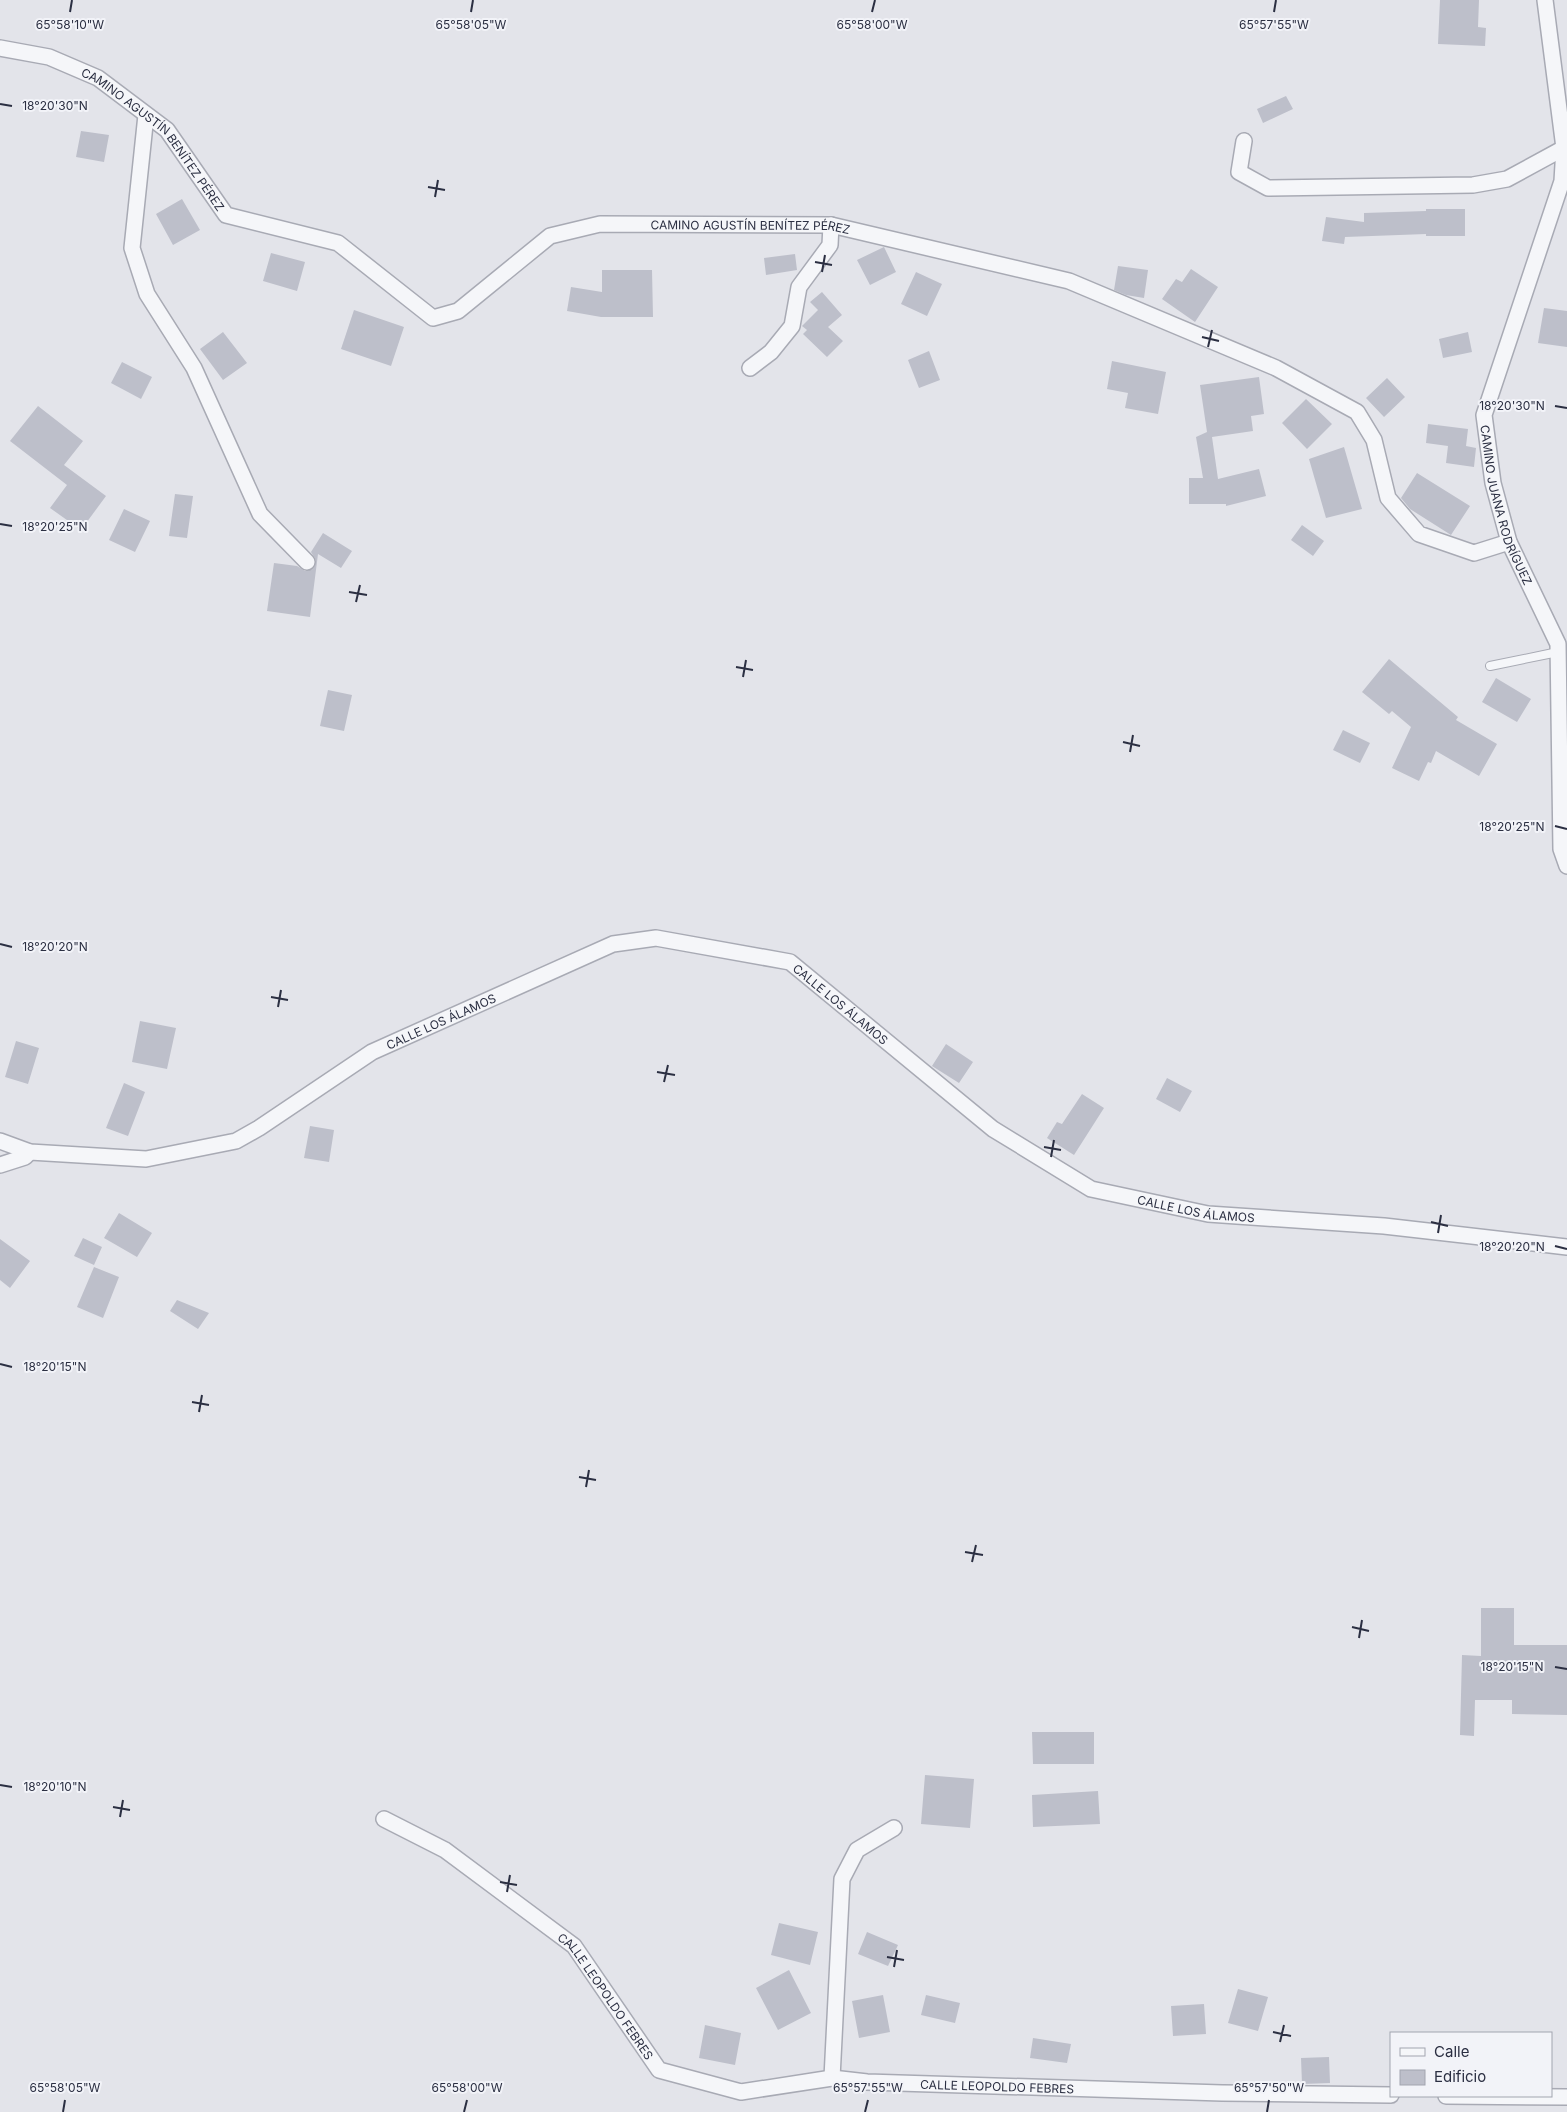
<svg xmlns="http://www.w3.org/2000/svg" width="1567" height="2112" font-family="Inter,sans-serif">
  <rect width="100%" height="100%" fill="#e3e4ea"/>
  <path fill="#bdbfca" d="M1440 0H1479L1478 27 1486 28 1485 46 1438 44Z
    M1286 96 1293 109 1263 123 1257 109Z
    M81 131 109 135 104 162 76 157Z
    M182 199 200 230 173 245 156 214Z
    M1426 209H1465V236H1426V234L1345 237 1344 244 1322 241 1326 217 1364 222V213L1426 211Z
    M884 247 896 272 870 285 857 260Z
    M271 253 305 262 297 291 263 281Z
    M795 254 797 270 766 275 764 258Z
    M1118 266 1148 270 1144 298 1126 295 1114 290Z
    M1191 269 1218 287 1195 322 1162 299 1176 279 1182 282Z
    M602 270H652L653 317H601L567 311 571 287 602 292Z
    M916 272 942 284 927 316 901 304Z
    M822 292 842 315 828 327 843 341 827 357 803 334 807 330 802 326 818 310 810 302Z
    M1544 308 1567 311V347L1538 343Z
    M354 310 404 327 391 366 341 349Z
    M223 332 247 363 223 380 200 349Z
    M1468 332 1472 352 1443 358 1439 339Z
    M929 351 940 380 919 388 908 360Z
    M1112 361 1166 372 1158 414 1125 408 1128 393 1107 389Z
    M122 362 152 377 141 399 111 383Z
    M1259 377 1264 414 1251 416 1253 431 1212 437 1218 479 1259 469 1266 496 1226 506V504H1189V478H1203L1196 437 1207 432 1200 385Z
    M1387 378 1405 397 1384 417 1366 398Z
    M1306 399 1332 424 1307 449 1282 423Z
    M38 406 83 441 64 465 106 496 81 530 50 508 67 485 10 441Z
    M1428 424 1468 429 1466 446 1476 448 1474 467 1446 463 1448 446 1426 443Z
    M1344 447 1362 509 1326 518 1309 459Z
    M1417 473 1470 506 1451 535 1410 509 1401 498Z
    M175 494 193 496 187 538 169 536Z
    M124 509 150 521 135 552 109 540Z
    M1302 525 1324 541 1313 556 1291 540Z
    M323 533 352 551 341 568 318 554 310 617 267 611 274 563 297 566 305 571 313 569 316 560 311 552Z
    M1389 659 1458 717 1456 720 1497 744 1479 776 1436 751 1431 763 1428 762 1419 781 1392 768 1411 727 1392 711 1389 714 1362 692Z
    M1496 678 1531 699 1517 722 1482 702Z
    M328 690 352 695 344 731 320 726Z
    M1343 730 1370 743 1360 763 1333 750Z
    M140 1021 176 1028 167 1069 132 1062Z
    M16 1041 39 1048 28 1084 5 1077Z
    M946 1044 973 1062 959 1083 932 1066Z
    M1167 1078 1192 1091 1180 1112 1156 1099Z
    M124 1083 145 1092 128 1136 106 1128Z
    M1082 1094 1104 1108 1074 1155 1047 1138 1057 1122 1062 1124Z
    M310 1126 334 1130 329 1162 304 1158Z
    M119 1213 152 1233 137 1257 104 1238Z
    M83 1238 102 1247 94 1265 74 1256Z
    M0 1239 30 1261 10 1288 0 1280Z
    M94 1267 119 1277 103 1318 77 1307Z
    M177 1300 209 1313 198 1329 170 1311Z
    M1481 1608H1514V1645H1567V1715L1512 1714V1700H1475L1474 1736 1460 1735 1462 1655 1481 1656Z
    M1032 1732H1094V1764H1033Z
    M925 1775 974 1779 970 1828 921 1824Z
    M1098 1791 1100 1824 1033 1827 1032 1795Z
    M779 1923 818 1932 810 1965 771 1955Z
    M867 1932 898 1945 888 1966 858 1954Z
    M789 1970 811 2013 778 2030 756 1988Z
    M1238 1989 1268 1997 1258 2031 1228 2023Z
    M883 1995 890 2032 859 2038 852 2001Z
    M926 1995 960 2003 955 2023 921 2015Z
    M1204 2004 1206 2034 1173 2036 1171 2006Z
    M705 2025 741 2033 735 2065 699 2058Z
    M1033 2038 1071 2044 1067 2063 1030 2058Z
    M1329 2057 1330 2083 1302 2084 1301 2058Z"/>
  <g fill="none" stroke-linecap="round" stroke-linejoin="round">
    <defs>
      <path id="lane" d="M1490 666 1558 652"/>
      <g id="street">
        <path id="s1" d="M1545 0 1564 148 1562 181 1484 415 1493 483 1509 542 1558 644 1561 849 1567 866"/>
        <path id="s2" d="M0 48 49 57 98 78 167 130 226 215 338 243 433 318 458 311 550 236 600 224 831 225 1069 281 1276 368 1357 412 1374 440 1388 498 1419 534 1474 553 1509 542"/>
        <path d="M146 115 132 248 147 294 194 368 260 514 307 562"/>
        <path d="M1244 141 1239 172 1268 188 1473 185 1507 179 1564 148"/>
        <path d="M750 368 771 352 792 326 799 287 830 245 831 225"/>
        <path id="s3" d="M0 1141 30 1152 146 1159 236 1141 259 1128 372 1052 613 944 656 938 790 962 993 1129 1091 1189 1208 1214 1384 1226 1567 1247"/>
        <path d="M0 1165 25 1157 30 1152"/>
        <path id="s4" d="M384 1819 445 1850 574 1946 659 2070 741 2092 832 2078 867 2082 1222 2093 1391 2095"/>
        <path d="M832 2078 842 1879 857 1850 894 1828"/>
        <path d="M1446 2096 1567 2097"/>
      </g>
    </defs>
    <use href="#lane" stroke="#a8aab4" stroke-width="10"/>
    <use href="#street" stroke="#a8aab4" stroke-width="18"/>
    <use href="#lane" stroke="#f5f6f9" stroke-width="8"/>
    <use href="#street" stroke="#f5f6f9" stroke-width="15"/>
  </g>
  <path fill="none" stroke="#2b2f42" stroke-width="2" d="M70 12 72 0M471 12 473 0M872 12 875 0M1274 12 1276 0M0 104 12 106M428 187 445 190M435 197 438 180M815 262 832 265M822 272 825 255M1202 337 1219 341M1208 347 1212 330M1555 406 1567 408M0 524 12 526M349 592 367 595M356 602 360 585M736 667 753 670M743 677 746 660M1123 742 1140 746M1130 752 1133 735M1555 826 1567 829M0 944 12 947M271 997 288 1000M278 1007 281 990M657 1072 675 1075M664 1082 668 1065M1044 1147 1061 1150M1051 1157 1054 1140M1431 1222 1448 1226M1438 1233 1441 1215M1555 1246 1567 1249M0 1364 12 1367M192 1402 209 1405M199 1412 202 1395M579 1477 596 1480M586 1487 589 1470M965 1552 983 1555M972 1562 976 1545M1352 1627 1369 1631M1359 1638 1362 1620M1555 1667 1567 1669M0 1785 12 1787M113 1807 130 1810M120 1817 123 1800M500 1882 517 1885M507 1892 510 1875M887 1957 904 1960M894 1967 897 1950M1273 2032 1291 2036M1280 2042 1284 2025M63 2112 65 2100M464 2112 467 2100M865 2112 868 2100M1267 2112 1269 2100"/>
  <g text-anchor="middle" dominant-baseline="central" stroke-width="4" stroke-linejoin="round" paint-order="stroke">
    <g font-size="12" fill="#2b2f42" stroke="#f2f3f8">
      <text stroke="none"><textPath href="#s2" startOffset="186">CAMINO AGUSTÍN BENÍTEZ PÉREZ</textPath></text>
      <text stroke="none"><textPath href="#s2" startOffset="876">CAMINO AGUSTÍN BENÍTEZ PÉREZ</textPath></text>
      <text stroke="none"><textPath href="#s1" startOffset="522">CAMINO JUANA RODRÍGUEZ</textPath></text>
      <text stroke="none"><textPath href="#s3" startOffset="912">CALLE LOS ÁLAMOS</textPath></text>
      <text stroke="none"><textPath href="#s3" startOffset="478">CALLE LOS ÁLAMOS</textPath></text>
      <text stroke="none"><textPath href="#s3" startOffset="1331">CALLE LOS ÁLAMOS</textPath></text>
      <text stroke="none"><textPath href="#s4" startOffset="288">CALLE LEOPOLDO FEBRES</textPath></text>
      <text stroke="none"><textPath href="#s4" startOffset="722">CALLE LEOPOLDO FEBRES</textPath></text>
    </g>
  </g>
  <g font-size="12" text-anchor="middle" fill="#2b2f42" stroke="#f2f3f8" stroke-width="4" stroke-linejoin="round" paint-order="stroke">
    <text x="70" y="29">65°58'10"W</text>
    <text x="471" y="29">65°58'05"W</text>
    <text x="872" y="29">65°58'00"W</text>
    <text x="1274" y="29">65°57'55"W</text>
    <text x="55" y="110">18°20'30"N</text>
    <text x="1512" y="410">18°20'30"N</text>
    <text x="55" y="531">18°20'25"N</text>
    <text x="1512" y="831">18°20'25"N</text>
    <text x="55" y="951">18°20'20"N</text>
    <text x="1512" y="1251">18°20'20"N</text>
    <text x="55" y="1371">18°20'15"N</text>
    <text x="1512" y="1671">18°20'15"N</text>
    <text x="55" y="1791">18°20'10"N</text>
    <text x="65" y="2092">65°58'05"W</text>
    <text x="467" y="2092">65°58'00"W</text>
    <text x="868" y="2092">65°57'55"W</text>
    <text x="1269" y="2092">65°57'50"W</text>
  </g>
  <rect x="1390" y="2032" width="162" height="65" fill="#f2f3f8" stroke="#a2a5af"/>
  <rect x="1400" y="2048" width="25" height="8" fill="#f5f6f9" stroke="#a2a5af"/>
  <text x="1434" y="2057" font-size="15" fill="#2b2f42">Calle</text>
  <rect x="1400" y="2070" width="25" height="15" fill="#bdbfca" stroke="#a2a5af"/>
  <text x="1434" y="2082" font-size="15" fill="#2b2f42">Edificio</text>
</svg>
